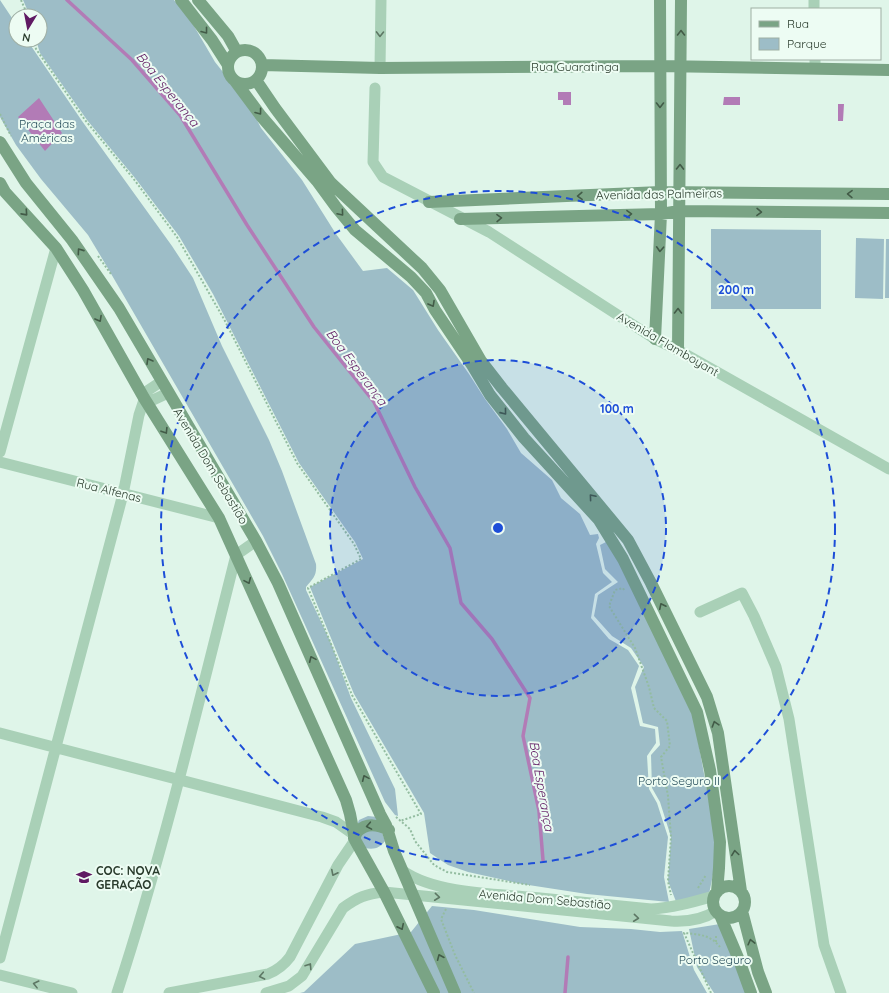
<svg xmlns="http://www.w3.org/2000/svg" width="889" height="993" font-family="Quicksand,sans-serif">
  <rect width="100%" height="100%" fill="#dff5e9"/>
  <path fill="#9dbdc7" d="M0 0 16 24V40H27L82 121 172 246 193 278 222 346 269 440 282 471 316 564C317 576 313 578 306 587V590L331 643 351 698 395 789 398 816 395 815 385 802 282 574 263 536 106 265 88 235 41 179 16 145 0 117Z
    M23 0H174L191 21 215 62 250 106 261 128 302 180 336 234 363 271 387 268 413 290 438 330 469 374 485 399 507 429 521 453 552 480 561 498 580 514 590 535 598 534 599 538 596 544 603 573 612 582 595 594 591 618 609 639 628 650 639 666 631 688 640 726 655 729 656 743 647 756 649 789 657 803 668 837 664 877 669 902 587 894 522 884 468 872 448 865 430 853 424 813 354 694 310 587 363 559 355 542 299 463 213 294 179 236 135 178 87 120 40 53 36 40H40V16H30Z
    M711 229 821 230V309H711Z
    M856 238 884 239 883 299 855 298Z
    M886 239H889V298H885Z
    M609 539 693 713 716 840 715 865 709 894 677 904 668 881 671 837 660 802 652 788 651 755 660 745 658 727 643 723 635 687 644 667 631 648 612 636 594 616 598 595 618 582 605 569 600 545 606 542Z
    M368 816 377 817 385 841C380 848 374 850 365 848L355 829 359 820Z
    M432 906 474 910 580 927 631 929 660 932 682 931 694 970 707 993H300L304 992 355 944 411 932Z
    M720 924 747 993H714L697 967 689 929Z"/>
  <path fill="#b27bb6" d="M558 92H571V105H563V100H558Z
    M724 97H740V105H723Z
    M39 98 62 133 45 151 18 117Z
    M838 104H844L843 121H838Z"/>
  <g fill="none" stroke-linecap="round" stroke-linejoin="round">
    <path stroke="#b27bb6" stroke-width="3.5" d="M67 0 132 60 180 115 247 225 314 327 374 402 415 487 450 548 461 603 492 639 530 698 523 736 539 811 543 860
      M565 993 568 957"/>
    <path stroke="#93bca0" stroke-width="2" stroke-dasharray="2 2" stroke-linecap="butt" d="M21 0 28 16
      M34 40 36 49 85 120 133 178 177 237 225 321 297 463 354 544 361 559 308 588 352 695 421 814 400 821
      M0 114 11 136
      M98 256 111 274
      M624 590 623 588 615 590 609 606 635 648 649 687 654 708 667 721 670 746 661 757 668 796 671 837 668 881 671 895
      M396 817 410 829 415 841 434 865 447 872 530 885
      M698 888 706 875
      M446 909 441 919 455 955 474 993
      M716 936V942
      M711 993 684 933C698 934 711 935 720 947"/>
    <path stroke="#a9d0b7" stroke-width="11" d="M814 0V9
      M815 59V68
      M380 68 381 0
      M375 88 373 162 383 177 489 232 655 339 678 350 889 469
      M144 398 153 400 168 393
      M0 452 56 248
      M0 462 219 518
      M700 612 742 593 754 616 776 667 789 719 824 945 841 993
      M0 733 322 817 336 822 353 834
      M403 871C435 893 492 894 530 897 570 901 611 905 651 909 673 908 693 902 714 896
      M0 958 123 494 139 415 147 391 162 381
      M0 975 72 993
      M117 993C164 849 199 702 236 555L256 541
      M169 993 268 974C278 970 284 965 290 957L338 865 355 840
      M266 993 289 986 302 976 343 908C358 897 366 894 384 892L671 921C688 922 702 920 716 911"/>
    <path stroke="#7aa485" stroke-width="12" d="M181 0 212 40 228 65
      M198 0 228 36 237 52
      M228 67a17 17 0 1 1 34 0a17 17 0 1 1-34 0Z
      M262 65 380 68 660 66 889 70
      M256 80 275 108 331 183 377 226 422 268 440 290 481 361 502 388 628 540 651 583 707 697 718 733 741 891
      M235 81 261 116 317 181 336 207 355 230 411 277 426 293 435 310 472 365 490 395 524 438 599 520 623 559 697 712 710 770 720 842 719 868 717 892
      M0 142 26 183 72 240 119 308 256 541 278 583 380 814 386 825 394 851 455 993
      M0 183 5 192 56 248 83 290 144 398 219 518 346 800 350 814 355 840 384 892 434 993
      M429 202 661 192 889 194
      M460 219 661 214 679 211 889 213
      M655 339 661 214 660 0
      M678 350 681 0
      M354 838 357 832C367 822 378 825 389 830
      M713 902a16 16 0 1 1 32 0a16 16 0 1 1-32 0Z
      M742 911 758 972 766 993
      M720 915 739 960 751 993"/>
  </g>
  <defs><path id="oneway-chevron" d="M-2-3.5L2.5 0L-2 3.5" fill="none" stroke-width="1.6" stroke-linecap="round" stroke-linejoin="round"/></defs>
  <g stroke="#425b47">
    <use href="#oneway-chevron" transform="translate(205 31) rotate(52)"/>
    <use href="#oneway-chevron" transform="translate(681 33) rotate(-90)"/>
    <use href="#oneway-chevron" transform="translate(660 105) rotate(90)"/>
    <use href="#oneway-chevron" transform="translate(259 112) rotate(53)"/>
    <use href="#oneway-chevron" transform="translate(680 167) rotate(-89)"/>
    <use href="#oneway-chevron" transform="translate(850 194) rotate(-179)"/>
    <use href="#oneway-chevron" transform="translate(580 196) rotate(178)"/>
    <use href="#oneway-chevron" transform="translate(759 212) rotate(1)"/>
    <use href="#oneway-chevron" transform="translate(25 213) rotate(48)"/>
    <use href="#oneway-chevron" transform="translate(341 213) rotate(50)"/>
    <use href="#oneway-chevron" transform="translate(629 214) rotate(-1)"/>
    <use href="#oneway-chevron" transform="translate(499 218) rotate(-1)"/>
    <use href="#oneway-chevron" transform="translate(660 249) rotate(93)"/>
    <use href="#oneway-chevron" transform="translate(80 251) rotate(-125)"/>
    <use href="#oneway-chevron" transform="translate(432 304) rotate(61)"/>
    <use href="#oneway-chevron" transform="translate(678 311) rotate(-90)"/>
    <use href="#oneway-chevron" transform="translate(99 319) rotate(61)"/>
    <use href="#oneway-chevron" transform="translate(149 361) rotate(-120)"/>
    <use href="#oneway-chevron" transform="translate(504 412) rotate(51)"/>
    <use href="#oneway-chevron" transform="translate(165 431) rotate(58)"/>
    <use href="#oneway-chevron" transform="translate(592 497) rotate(-130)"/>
    <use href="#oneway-chevron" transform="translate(248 581) rotate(66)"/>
    <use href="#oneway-chevron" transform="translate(662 606) rotate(-116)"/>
    <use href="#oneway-chevron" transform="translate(312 659) rotate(-114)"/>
    <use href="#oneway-chevron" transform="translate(715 724) rotate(-107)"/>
    <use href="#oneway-chevron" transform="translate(365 778) rotate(-114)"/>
    <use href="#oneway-chevron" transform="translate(369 826) rotate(170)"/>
    <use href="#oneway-chevron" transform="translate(735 853) rotate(-98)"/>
    <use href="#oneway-chevron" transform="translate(401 927) rotate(64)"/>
    <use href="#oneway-chevron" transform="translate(751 942) rotate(-104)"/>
    <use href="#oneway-chevron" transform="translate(440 957) rotate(-113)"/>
  </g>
  <g stroke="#5d7764">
    <use href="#oneway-chevron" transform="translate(380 34) rotate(91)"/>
    <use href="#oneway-chevron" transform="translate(334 873) rotate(117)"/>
    <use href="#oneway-chevron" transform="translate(437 897) rotate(6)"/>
    <use href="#oneway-chevron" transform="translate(636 918) rotate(6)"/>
    <use href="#oneway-chevron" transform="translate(309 966) rotate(-57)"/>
    <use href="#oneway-chevron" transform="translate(262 976) rotate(169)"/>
    <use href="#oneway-chevron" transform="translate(36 984) rotate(-166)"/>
  </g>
  <circle cx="498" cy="528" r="168" fill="#1d4ed8" fill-opacity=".12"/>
  <g fill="none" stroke="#1d4ed8" stroke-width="2" stroke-dasharray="7 5">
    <circle cx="498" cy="528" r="168"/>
    <circle cx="498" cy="528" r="337"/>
  </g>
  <defs>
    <symbol id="school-bare" viewBox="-9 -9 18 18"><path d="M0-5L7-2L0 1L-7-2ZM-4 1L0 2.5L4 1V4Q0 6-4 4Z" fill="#601a63" stroke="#edfcf3" stroke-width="2.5" paint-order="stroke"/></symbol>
  </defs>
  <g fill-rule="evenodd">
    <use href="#school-bare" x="73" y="866" width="22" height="22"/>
  </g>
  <g text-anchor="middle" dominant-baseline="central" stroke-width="4" stroke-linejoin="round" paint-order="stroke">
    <g font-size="12" fill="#2a3c2d" stroke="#edfcf3">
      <text x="575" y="66">Rua Guaratinga</text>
      <text transform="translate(659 194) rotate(-1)">Avenida das Palmeiras</text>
      <text transform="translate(668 344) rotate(30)">Avenida Flamboyant</text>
      <text transform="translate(211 466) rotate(59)">Avenida Dom Sebastião</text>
      <text transform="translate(109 490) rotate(14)">Rua Alfenas</text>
      <text transform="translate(545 899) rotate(5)">Avenida Dom Sebastião</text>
    </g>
    <g font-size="12" fill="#2a505d" stroke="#edfcf3">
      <text x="47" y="123">Praça das<tspan x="47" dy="14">Américas</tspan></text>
      <text x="679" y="780">Porto Seguro II</text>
      <text x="715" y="959">Porto Seguro</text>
    </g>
    <g font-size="12" font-weight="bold" fill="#2a3c2d" stroke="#edfcf3" text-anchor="start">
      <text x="96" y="870">COC: NOVA<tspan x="96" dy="14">GERAÇÃO</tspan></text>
    </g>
    <g font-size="13" font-style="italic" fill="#601a63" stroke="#edfcf3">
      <text transform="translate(168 89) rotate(51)">Boa Esperança</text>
      <text transform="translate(357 367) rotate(53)">Boa Esperança</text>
      <text transform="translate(542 786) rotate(80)">Boa Esperança</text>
    </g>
  </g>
  <circle cx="498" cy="528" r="6" fill="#1d4ed8" stroke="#edfcf3" stroke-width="2"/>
  <g font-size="12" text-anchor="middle" font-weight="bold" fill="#1d4ed8" stroke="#edfcf3" stroke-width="4" stroke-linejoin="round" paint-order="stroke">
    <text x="736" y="294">200 m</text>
    <text x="617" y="413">100 m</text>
  </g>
  <rect x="751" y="8" width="130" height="52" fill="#edfcf3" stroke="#9fafa4"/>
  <rect x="759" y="21" width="20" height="6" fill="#7aa485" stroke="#9fafa4"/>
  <text x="787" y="28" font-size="12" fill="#2a3c2d">Rua</text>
  <rect x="759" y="38" width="20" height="12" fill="#9dbdc7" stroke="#9fafa4"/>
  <text x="787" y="48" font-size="12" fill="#2a3c2d">Parque</text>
  <g transform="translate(28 28) rotate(190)"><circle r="19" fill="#edfcf3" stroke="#9fafa4"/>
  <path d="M0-3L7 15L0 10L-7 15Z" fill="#601a63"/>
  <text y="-6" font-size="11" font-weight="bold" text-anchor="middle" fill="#2a3c2d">N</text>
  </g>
</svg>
